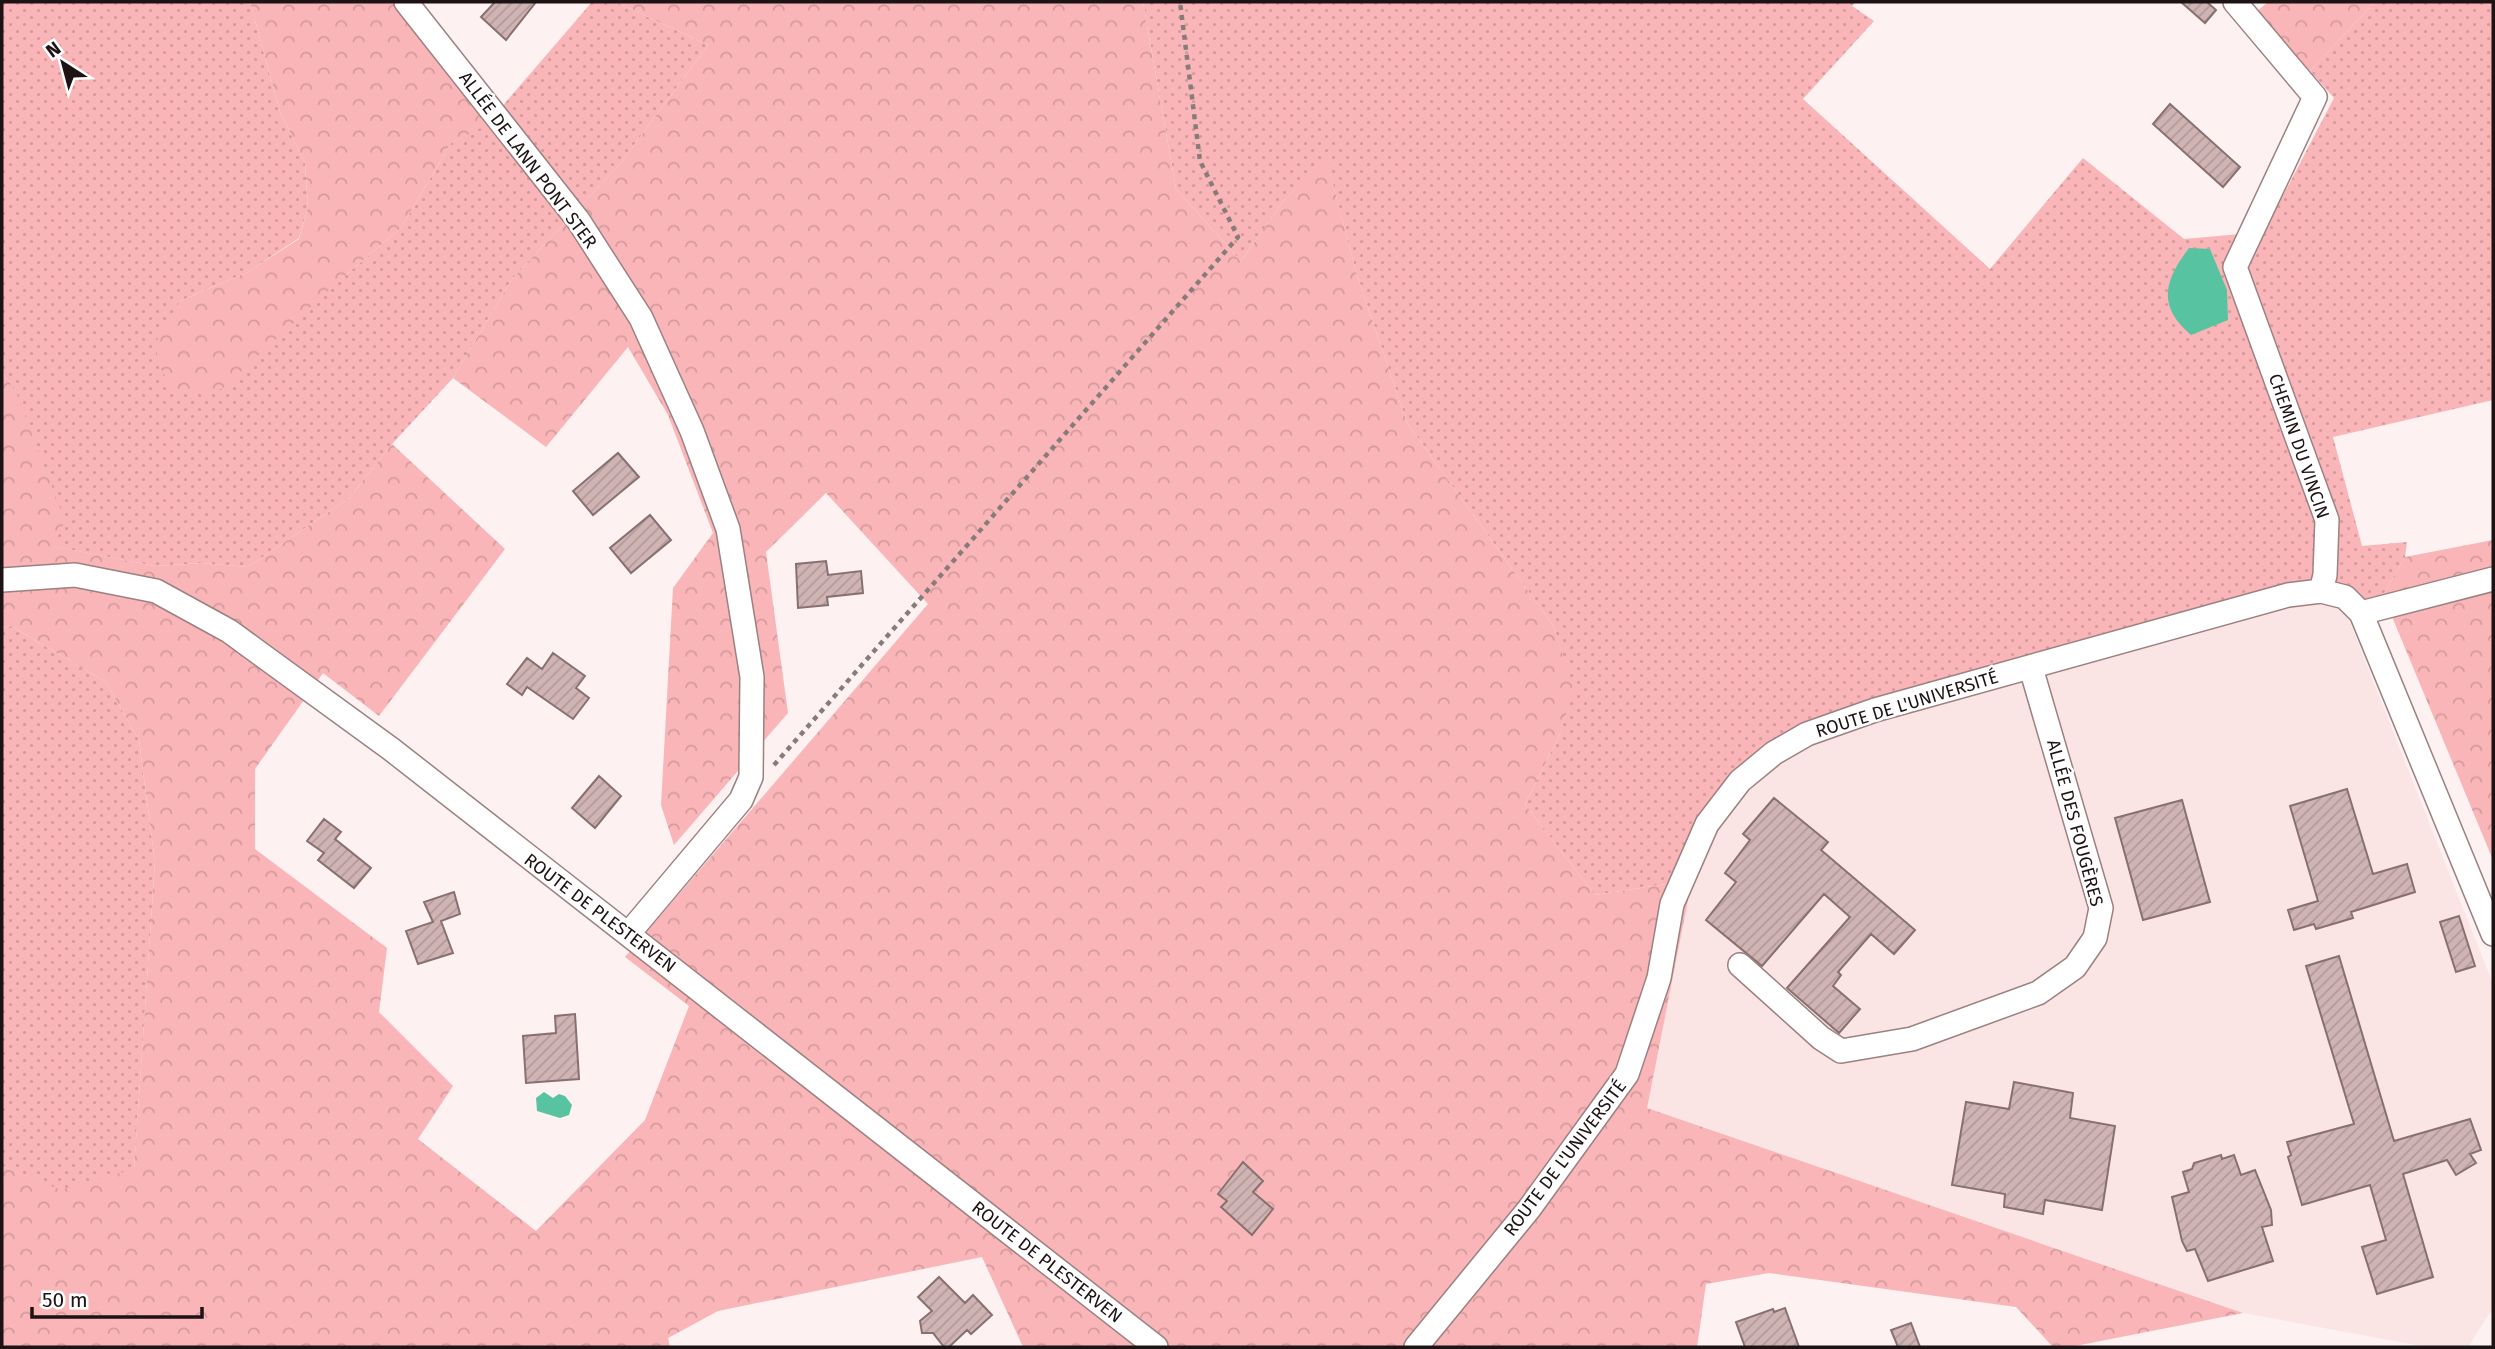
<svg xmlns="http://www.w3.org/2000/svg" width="2495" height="1349" font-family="'Fira Sans',sans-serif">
  <defs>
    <pattern id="grass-dots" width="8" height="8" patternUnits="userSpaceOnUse" patternTransform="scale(1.75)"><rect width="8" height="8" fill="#f9b5b7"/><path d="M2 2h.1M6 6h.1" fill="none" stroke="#d59b9c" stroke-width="1.8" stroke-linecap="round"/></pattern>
    <pattern id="forest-crowns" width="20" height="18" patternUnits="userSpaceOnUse" patternTransform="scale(1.75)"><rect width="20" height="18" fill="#f9b5b7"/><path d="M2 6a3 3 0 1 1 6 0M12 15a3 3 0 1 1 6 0" fill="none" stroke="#d59b9c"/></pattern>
    <pattern id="building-hatch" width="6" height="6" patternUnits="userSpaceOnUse" patternTransform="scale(1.75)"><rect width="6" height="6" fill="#d0b4b4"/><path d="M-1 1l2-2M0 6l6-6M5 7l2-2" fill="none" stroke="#b29a9a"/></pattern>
  </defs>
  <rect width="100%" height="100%" fill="#fdf1f1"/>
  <path fill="#fbe4e4" d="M2316 599 2345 610 2493 984V1308L2468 1347H2427L2243 1313 1646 1108 1692 880 1716 829 1749 785 1826 734Z"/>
  <path fill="url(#grass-dots)" d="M2 2H250L280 112 305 163 308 207 299 238 248 272 180 301 342 278 401 228 451 143 487 124 592 2H616L708 45 620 164 512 279 453 378 392 444 349 498 248 567 202 563 155 566 52 546 15 389 2 373Z
    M1143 2H1856L1852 6 1874 21 1803 99 1990 269 2083 158 2184 239 2264 232 2334 98 2310 71 2375 2H2493V400L2333 437 2362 546 2407 542 2405 557 2383 595 2345 610 2316 599 1826 734 1749 785 1716 829 1692 880 1595 895 1525 804 1559 736 1573 691 1554 627 1407 423 1357 275 1327 162 1284 200 1241 261 1176 189Z
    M11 626 106 682 139 740 155 862 134 1170 61 1191 2 1166V628Z"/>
  <path fill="url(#forest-crowns)" d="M250 2H405L401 9 487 125 451 143 401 228 342 278 222 389 174 392 158 364 156 342 180 301 248 272 299 239 308 207 305 163 280 112Z
    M616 2H1143L1176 189 1241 261 1284 200 1327 161 1357 275 1407 423 1554 627 1574 691 1559 736 1525 804 1595 895 1692 880 1647 1108 2243 1313 2070 1347H2053L2016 1307 1769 1273 1706 1284 1697 1347H1023L982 1257 718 1311 668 1338 670 1347H2V1166L61 1190 134 1169 155 862 139 740 106 682 11 626 2 628V373L15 389 65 521 53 546 155 566 202 563 248 567 349 498 392 444 505 549 379 716 323 673 255 769V849L387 948 379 1012 453 1086 418 1139 536 1231 645 1120 689 1006 625 957 928 604 826 493 766 552 788 713 674 845 661 805 673 588 713 533 668 415 628 347 546 447 453 378 512 279 620 164 708 45Z
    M2268 2H2375L2310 71 2255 13Z
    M2493 540V860L2383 595 2405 557Z"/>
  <path fill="#58c3a1" d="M2189 248 2210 249 2227 290 2228 320 2191 335C2157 306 2164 281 2189 248Z
    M544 1092 553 1098 559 1094 565 1096 572 1105 569 1115 560 1118 537 1111 536 1098Z"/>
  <path fill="url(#building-hatch)" stroke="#897070" stroke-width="2" d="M495 2H536L506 40 481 17Z
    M2181 2H2207L2216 10 2205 23Z
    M2170 104 2240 167 2223 187 2153 124Z
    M618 453 639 477 593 515 573 491Z
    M650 515 671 540 631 573 610 548Z
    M826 561 828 575 861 571 863 593 827 597 828 605 798 608 796 564Z
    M553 653 585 676 576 688 589 698 573 719 527 687 522 695 507 684 527 658 542 669Z
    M599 776 621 796 595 828 572 808Z
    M2347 789 2373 874 2407 864 2415 892 2351 912 2353 918 2316 929 2314 924 2294 930 2288 910 2318 901 2290 806Z
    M1774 798 1828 842 1821 850 1915 930 1894 954 1871 934 1838 972 1841 975 1833 986 1860 1009 1839 1033 1787 988 1850 917 1824 894 1762 966 1706 920 1736 882 1725 873 1750 840 1743 834Z
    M2182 800 2210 902 2143 920 2115 818Z
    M324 819 341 832 335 839 371 868 354 888 318 860 324 853 307 841Z
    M454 892 460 914 441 921 453 953 418 964 406 931 433 922 424 902Z
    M2459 916 2475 966 2456 972 2440 922Z
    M2339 956 2394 1141 2470 1119 2481 1150 2470 1154 2476 1163 2456 1175 2447 1160 2403 1174 2433 1277 2377 1294 2362 1247 2386 1240 2370 1185 2302 1205 2288 1157 2291 1155 2287 1142 2354 1124 2306 966Z
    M575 1014 579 1079 526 1083 523 1036 556 1033 555 1016Z
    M2014 1082 2073 1093 2070 1118 2115 1126 2102 1210 2045 1200 2043 1214 2004 1207 2005 1194 1952 1185 1966 1102 2009 1109Z
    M2221 1155 2222 1159 2234 1155 2241 1175 2255 1170 2271 1210 2272 1225 2262 1227 2273 1261 2208 1281 2195 1249 2187 1251 2182 1241 2172 1197 2189 1192 2183 1172 2192 1169 2194 1163Z
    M1243 1162 1263 1181 1253 1192 1273 1209 1252 1235 1221 1207 1227 1201 1218 1194Z
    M939 1277 965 1303 973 1295 992 1315 971 1334 967 1330 949 1347H944L933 1333H922L920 1321 932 1311 918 1297Z
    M1785 1308 1799 1347H1745L1736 1322 1773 1309 1774 1312Z
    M1911 1323 1920 1347H1898L1891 1330Z"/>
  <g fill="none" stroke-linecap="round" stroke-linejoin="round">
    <defs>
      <path id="minor" d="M406 2 578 220 641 318 692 431 728 529 752 677 751 777 741 800 629 933
        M2235 2 2315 97 2235 267 2327 520 2325 575 2321 591 2345 597 2361 613 2493 934
        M2 580 75 575 156 591 229 631 391 749 1156 1347
        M2361 613 2493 579
        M1740 965 1821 1038 1841 1051 1912 1039 2038 993 2075 967 2095 938 2101 908 2031 668
        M1416 1347 1529 1209 1627 1074 1659 978 1672 904 1707 824 1740 781 1774 753 1807 734 1875 710 2288 595 2321 591"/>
    </defs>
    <use href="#minor" stroke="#9c8181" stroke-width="26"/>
    <path stroke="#877c7c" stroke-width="4.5" stroke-dasharray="5 5" stroke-linecap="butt" d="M774 765 1238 237 1200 161 1180 2"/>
    <use href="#minor" stroke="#fff" stroke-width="23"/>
  </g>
  <g text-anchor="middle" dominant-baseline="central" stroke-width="5" stroke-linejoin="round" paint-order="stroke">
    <g font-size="18" fill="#1d1314" stroke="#fff">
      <text transform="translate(528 160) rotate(53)">ALLÉE DE LANN PONT STER</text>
      <text transform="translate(2299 446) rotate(71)">CHEMIN DU VINCIN</text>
      <text transform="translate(1907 704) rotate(-17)">ROUTE DE L'UNIVERSITÉ</text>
      <text transform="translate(2075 823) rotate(75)">ALLÉE DES FOUGÈRES</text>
      <text transform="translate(600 913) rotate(37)">ROUTE DE PLESTERVEN</text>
      <text transform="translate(1565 1158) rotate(-53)">ROUTE DE L'UNIVERSITÉ</text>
      <text transform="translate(1047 1262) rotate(38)">ROUTE DE PLESTERVEN</text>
    </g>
  </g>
  <rect width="2495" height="1349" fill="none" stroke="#1d1314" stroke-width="7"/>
  <g transform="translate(63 63) rotate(324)" stroke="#ffffff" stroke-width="5" paint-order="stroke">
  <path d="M0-5L12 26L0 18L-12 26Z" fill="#1d1314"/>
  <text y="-10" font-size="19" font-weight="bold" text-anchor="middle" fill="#1d1314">N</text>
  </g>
  <path d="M32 1307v10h170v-10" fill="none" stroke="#1d1314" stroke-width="3.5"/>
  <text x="42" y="1307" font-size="21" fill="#1d1314" stroke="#ffffff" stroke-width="5" paint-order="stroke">50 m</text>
</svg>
